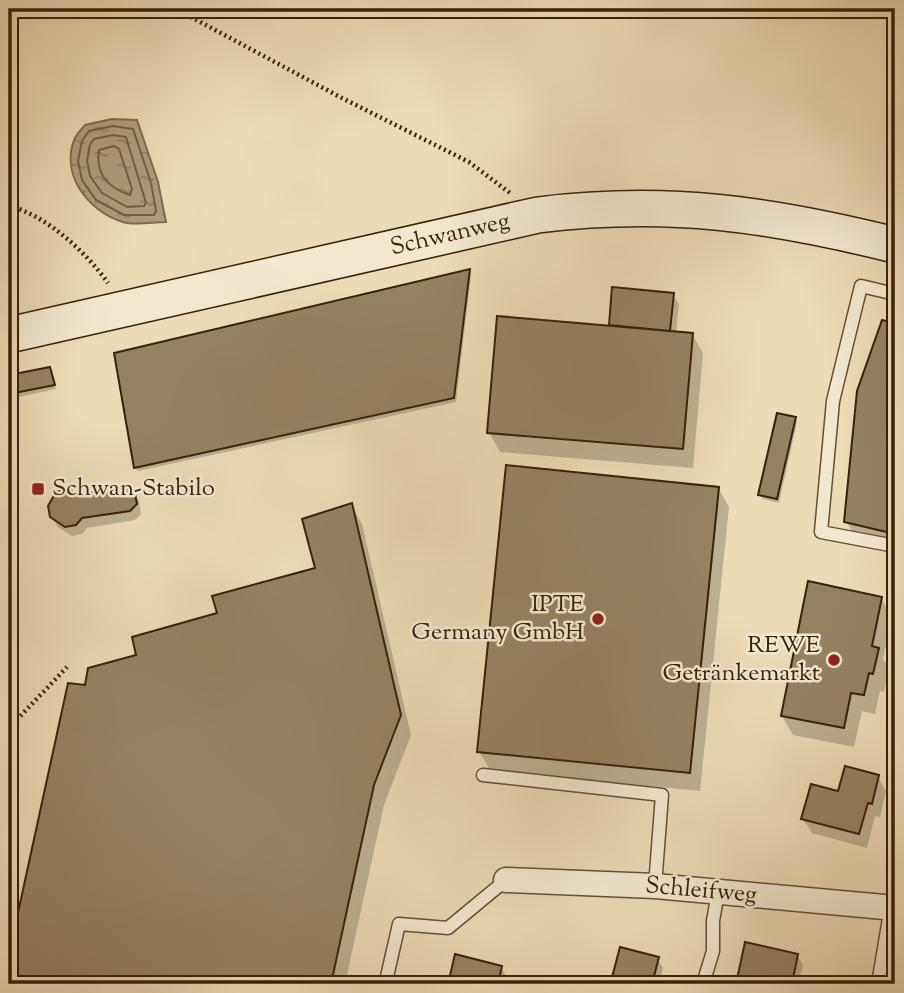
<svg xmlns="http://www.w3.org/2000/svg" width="904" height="993" font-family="'Sorts Mill Goudy',serif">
  <defs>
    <pattern id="water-ripples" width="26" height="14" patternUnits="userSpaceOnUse" patternTransform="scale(1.75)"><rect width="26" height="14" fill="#af9b7c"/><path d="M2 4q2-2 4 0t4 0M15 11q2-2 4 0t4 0" fill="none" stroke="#8f7e64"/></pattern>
  </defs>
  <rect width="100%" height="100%" fill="#eddab7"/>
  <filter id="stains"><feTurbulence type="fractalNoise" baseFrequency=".00286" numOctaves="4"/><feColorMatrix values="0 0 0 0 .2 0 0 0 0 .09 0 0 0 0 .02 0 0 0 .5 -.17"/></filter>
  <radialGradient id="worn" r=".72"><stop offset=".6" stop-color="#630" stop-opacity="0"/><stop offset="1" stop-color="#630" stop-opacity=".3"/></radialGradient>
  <path fill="url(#water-ripples)" stroke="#7f6a4e" stroke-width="2" d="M112 119 137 120 158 182 166 222C153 222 135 226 123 222 89 212 59 174 75 138 77 134 82 129 85 125Z"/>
  <path fill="#0003" d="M469 271 471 275 456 402 138 471 135 467Z
    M673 295 679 304 676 333 692 334 703 353 693 468 500 452 489 432 612 328 610 324Z
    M883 322 895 325V546L855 536 846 521Z
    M49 369 56 389 9 399V377Z
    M794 418 797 422 779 503 763 499 760 495Z
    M718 488 729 507 700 791 490 770 479 751Z
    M133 491 139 501 141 514 135 520 87 528 82 534 72 536 58 527 52 517 76 498Z
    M351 505 362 524 411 735 384 805 345 984H9V962L70 685 86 687 138 656 219 614 317 569Z
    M881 598 892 618 883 659 889 668 884 692 880 691 875 714 862 711 854 747 793 735 782 716Z
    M878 777 886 791 880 817 875 816 867 848 812 833 803 819 840 794Z
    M746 944 797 955 803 965 798 984H737Z
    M457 956 501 967 507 977 505 984H449Z
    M657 958 663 968 659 984H615L613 981Z"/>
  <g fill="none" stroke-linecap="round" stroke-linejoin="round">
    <path stroke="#735e42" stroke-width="2" d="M113 126 133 129 151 183 156 211 154 215H124L96 200 82 180 78 161 82 141 89 131Z
      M113 135 126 137 146 203 144 206 127 207 102 193 90 176 87 161 90 144 94 139Z
      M114 146 119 149 132 189 130 195C109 188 95 174 99 150Z"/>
  </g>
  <path fill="#968163" stroke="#372108" stroke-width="2" d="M470 269 454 398 134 468 114 353Z
    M612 287 674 293 670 331 609 325Z
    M497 316 693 333 683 449 487 433Z
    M882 320 895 323V534L844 522 857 391Z
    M50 367 55 385 9 394V375Z
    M777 413 796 417 777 499 758 495Z
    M506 465 719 487 690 773 477 752Z
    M126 485 134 489 137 504 130 511 82 518 76 525 65 527 50 517 48 506 56 492 69 489 77 496Z
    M352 503 401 715 374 785 331 984H9V954L68 683 85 685 88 668 136 655 132 637 217 613 212 596 315 568 302 519Z
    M808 581 882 597 872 646 879 648 873 674 869 673 864 695 851 693 844 728 781 716Z
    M845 766 879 775 872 804 868 803 859 834 801 819 811 784 838 791Z
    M745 942 798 954 792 984H736Z
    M620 947 659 957 652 984H615L611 981Z
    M455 954 502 966 498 984H448Z"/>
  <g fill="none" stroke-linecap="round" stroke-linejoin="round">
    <defs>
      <path id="lane" d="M895 294 861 286 833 401 821 532 895 546
        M483 775 662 795 655 886
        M386 981 399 924 448 928 506 880
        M703 984 713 951V921L718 892"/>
      <path id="street" d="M506 880 655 886 895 908
        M884 984 895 919"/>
      <path id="secondary" d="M9 335 538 215C668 199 770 214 895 245"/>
    </defs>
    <use href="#lane" stroke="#644f34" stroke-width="15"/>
    <use href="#street" stroke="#644f34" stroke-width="27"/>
    <use href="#secondary" stroke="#372108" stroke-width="38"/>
    <path stroke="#372108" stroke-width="4.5" stroke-dasharray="2 3.5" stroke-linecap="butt" d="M176 9 342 98 469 162 510 193
      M9 206C46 215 86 252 108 283
      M9 728 67 667
      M9 929V928"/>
    <use href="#lane" stroke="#f3e7d0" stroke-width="12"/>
    <use href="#street" stroke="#f3e7d0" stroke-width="24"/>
    <use href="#secondary" stroke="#f3e7d0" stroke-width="35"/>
  </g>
  <g fill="#8f2418" stroke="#f3e7d0" stroke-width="2.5">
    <rect x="31" y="482" width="14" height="14" rx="3.5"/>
    <circle cx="598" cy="619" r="7"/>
    <circle cx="834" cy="660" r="7"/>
  </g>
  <g text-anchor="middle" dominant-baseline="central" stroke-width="5" stroke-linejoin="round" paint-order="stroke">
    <g font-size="24" fill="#372108" stroke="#f3e7d0">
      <text transform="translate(450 235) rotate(-13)">Schwanweg</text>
      <text transform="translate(701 891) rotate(5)">Schleifweg</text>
    </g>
    <g font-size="24" fill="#372108" stroke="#f3e7d0" text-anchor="end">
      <text x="52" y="489" text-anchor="start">Schwan-Stabilo</text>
      <text x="584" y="605">IPTE<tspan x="584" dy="28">Germany GmbH</tspan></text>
      <text x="820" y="646">REWE<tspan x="820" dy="28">Getränkemarkt</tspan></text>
    </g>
  </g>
  <rect width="904" height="993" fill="none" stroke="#eddab7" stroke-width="35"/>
  <rect x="10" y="10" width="883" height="972" fill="none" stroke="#372108" stroke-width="3.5"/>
  <rect x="18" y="18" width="869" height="958" fill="none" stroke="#372108" stroke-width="2"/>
  <rect width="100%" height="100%" filter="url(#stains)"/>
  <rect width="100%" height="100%" fill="url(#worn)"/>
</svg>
